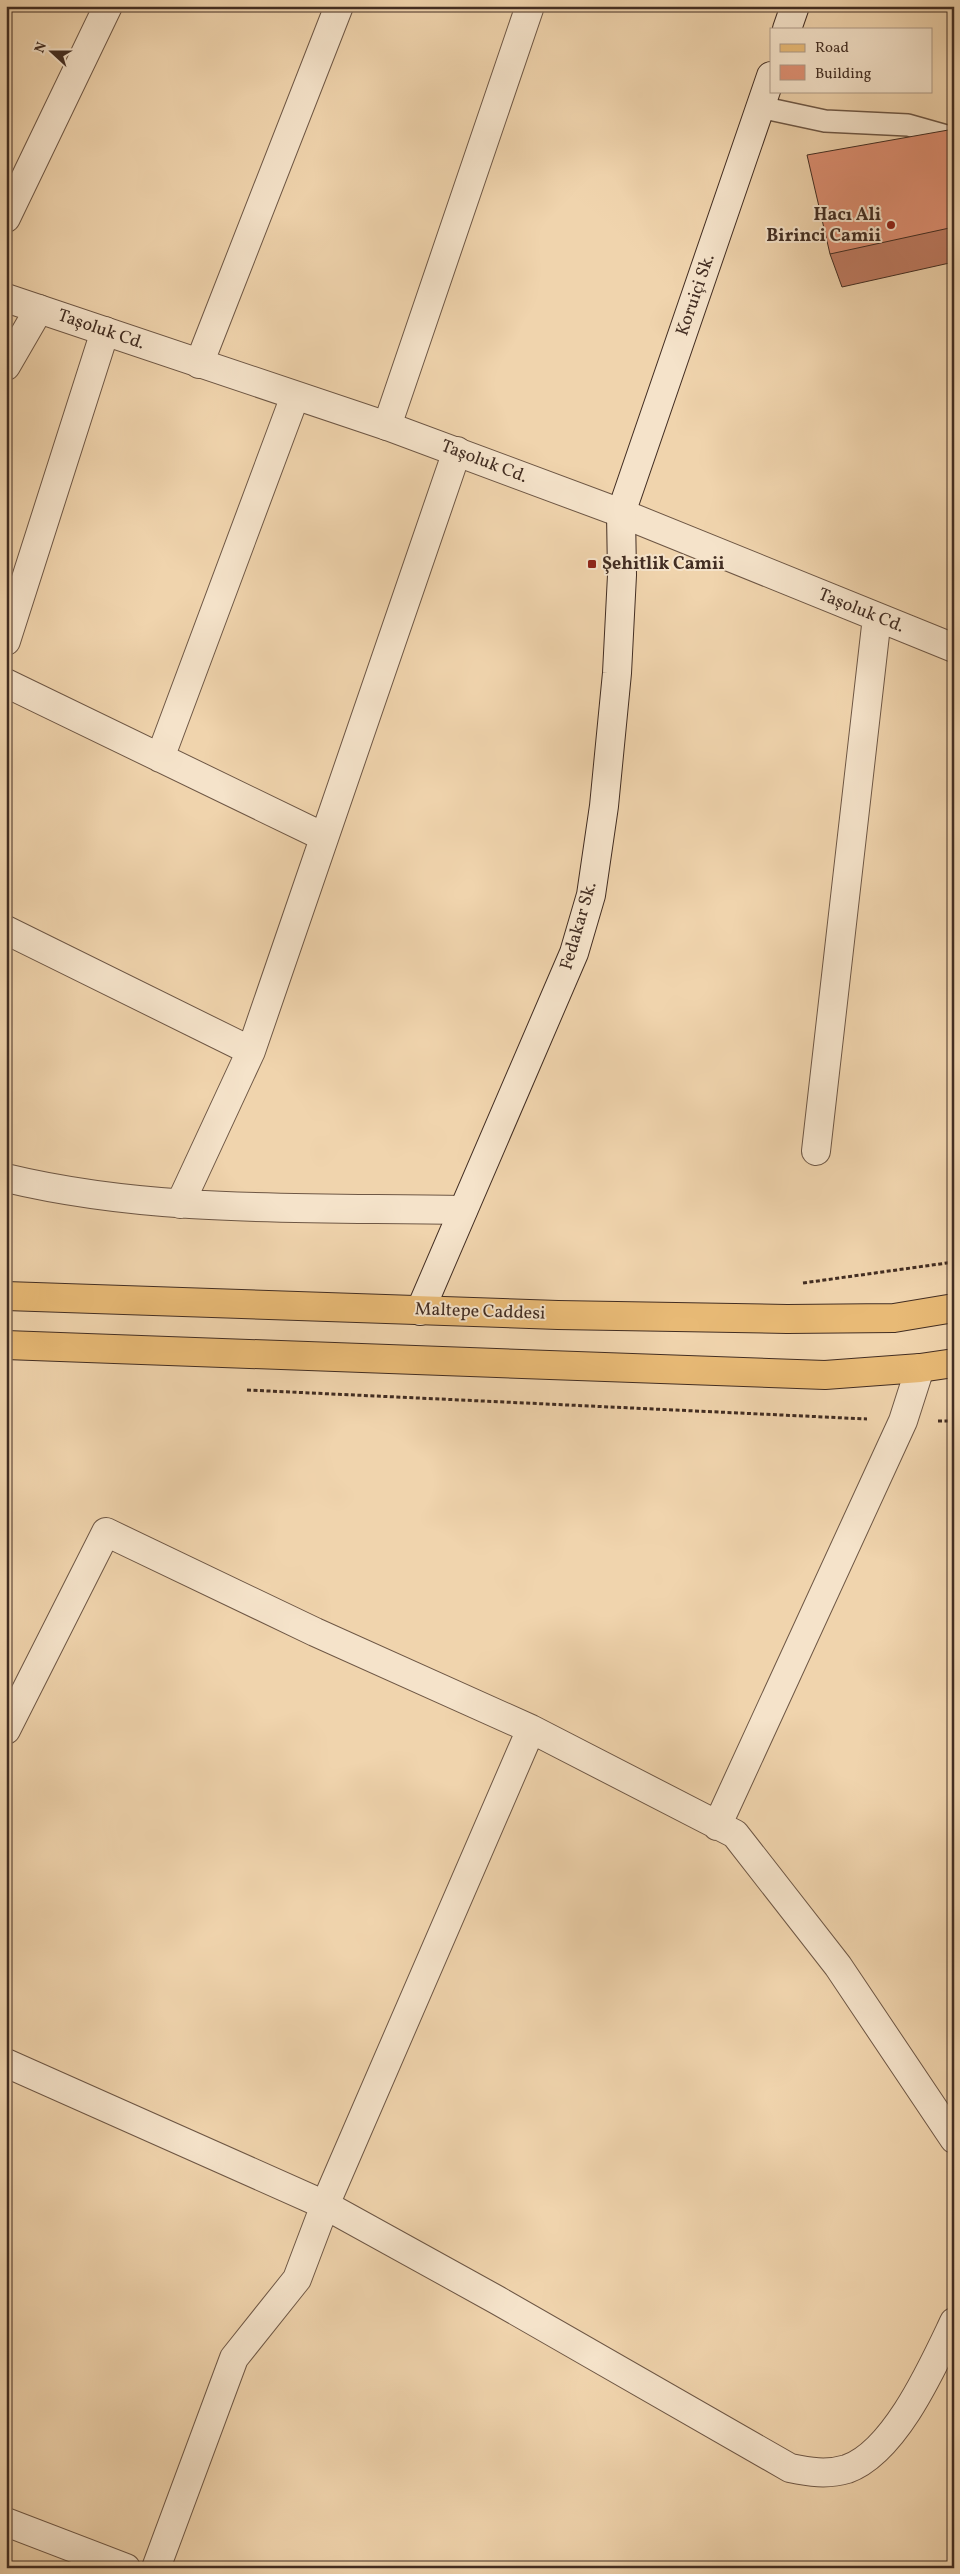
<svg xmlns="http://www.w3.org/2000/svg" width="960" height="2574" font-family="Vollkorn,serif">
  <rect width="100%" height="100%" fill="#f0d4ad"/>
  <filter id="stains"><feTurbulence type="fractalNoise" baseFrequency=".004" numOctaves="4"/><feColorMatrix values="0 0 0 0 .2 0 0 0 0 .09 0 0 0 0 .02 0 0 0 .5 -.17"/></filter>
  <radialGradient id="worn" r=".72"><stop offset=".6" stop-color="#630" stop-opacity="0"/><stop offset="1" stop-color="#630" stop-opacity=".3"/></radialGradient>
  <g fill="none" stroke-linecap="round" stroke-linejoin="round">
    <defs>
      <path id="service" d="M760 107 825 121 908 125 954 138"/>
      <path id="minor" d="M6 218 108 6
        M199 364 339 6
        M6 366 39 309
        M387 426 530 6
        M621 513 954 648
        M6 641 105 331
        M6 683 324 837
        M160 758 295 396
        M6 930 251 1051
        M816 1151 877 617
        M6 1178C155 1214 311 1207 463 1210
        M180 1204 251 1051 457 451
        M6 1730 106 1532 315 1632 531 1729 735 1834 838 1966 954 2139
        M717 1826 903 1421 920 1368
        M6 2063 325 2205 497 2300 790 2468C809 2472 827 2475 847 2469 895 2452 933 2366 954 2322
        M6 2522 126 2568
        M156 2568 234 2358 297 2279 325 2205 531 1729"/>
      <path id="tertiary" d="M6 298 387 426 621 513"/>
      <path id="secondary" d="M787 29 795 6
        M420 1311 574 953 591 895 604 806 617 673 622 575 621 513 771 76"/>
      <path id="primary" d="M6 1296 558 1315 787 1319 894 1318 954 1308
        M6 1345 825 1375 920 1368 954 1363"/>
    </defs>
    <use href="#service" stroke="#6e5745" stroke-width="24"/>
    <use href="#minor" stroke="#6e5745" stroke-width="30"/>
    <use href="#tertiary" stroke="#6e5745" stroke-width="30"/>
    <use href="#secondary" stroke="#422d22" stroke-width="30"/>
    <use href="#primary" stroke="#422d22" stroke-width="30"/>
    <path stroke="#422d22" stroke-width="3" stroke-dasharray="4 2.5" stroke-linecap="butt" d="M803 1283 954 1262
      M247 1390 867 1419
      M938 1421H954"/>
    <use href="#service" stroke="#f5e3ca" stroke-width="21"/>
    <use href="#minor" stroke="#f5e3ca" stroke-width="28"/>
    <use href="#tertiary" stroke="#f5e3ca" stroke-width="28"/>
    <use href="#secondary" stroke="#f5e3ca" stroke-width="28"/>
    <use href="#primary" stroke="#e8ba76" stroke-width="28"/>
  </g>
  <path fill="#be7b62" stroke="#422d22" d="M954 129V262L842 287 830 254Z"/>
  <path fill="#dd8f72" stroke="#422d22" d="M954 129V227L830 254 807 155Z"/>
  <g fill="#8f2418" stroke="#f5e3ca" stroke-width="2">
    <circle cx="891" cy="225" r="5"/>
    <rect x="587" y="559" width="10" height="10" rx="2.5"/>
  </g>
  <g text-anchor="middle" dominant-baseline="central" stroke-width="4" stroke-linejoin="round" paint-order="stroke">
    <g font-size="18" font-weight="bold" fill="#422d22" stroke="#f5e3ca" text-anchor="end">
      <text x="881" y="215">Hacı Ali<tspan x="881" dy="21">Birinci Camii</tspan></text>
      <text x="602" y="564" text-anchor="start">Şehitlik Camii</text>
    </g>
    <g font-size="18" fill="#422d22" stroke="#f5e3ca">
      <text transform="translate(696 295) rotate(-71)">Koruiçi Sk.</text>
      <text transform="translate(101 330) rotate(19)">Taşoluk Cd.</text>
      <text transform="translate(484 462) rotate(21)">Taşoluk Cd.</text>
      <text transform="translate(861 611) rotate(22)">Taşoluk Cd.</text>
      <text transform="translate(579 926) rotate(-74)">Fedakar Sk.</text>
      <text transform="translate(480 1312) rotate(2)">Maltepe Caddesi</text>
    </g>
  </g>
  <rect width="960" height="2574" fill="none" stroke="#f0d4ad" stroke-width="25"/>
  <rect x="8" y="8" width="945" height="2559" fill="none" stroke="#422d22" stroke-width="2.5"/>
  <rect x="12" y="12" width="935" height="2549" fill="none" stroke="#422d22"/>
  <rect x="770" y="28" width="162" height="65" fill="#f5e3ca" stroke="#ad9a87"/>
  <rect x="780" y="44" width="25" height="8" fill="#e8ba76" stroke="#ad9a87"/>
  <text x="815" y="52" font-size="15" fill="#422d22">Road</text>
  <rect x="780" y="65" width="25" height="15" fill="#dd8f72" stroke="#ad9a87"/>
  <text x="815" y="78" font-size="15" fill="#422d22">Building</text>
  <g transform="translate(52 52) rotate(291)" stroke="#f5e3ca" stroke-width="4" paint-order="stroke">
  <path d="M0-4L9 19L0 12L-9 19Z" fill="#422d22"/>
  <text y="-8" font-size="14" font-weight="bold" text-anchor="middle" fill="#422d22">N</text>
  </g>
  <rect width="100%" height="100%" filter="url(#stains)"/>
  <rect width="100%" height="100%" fill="url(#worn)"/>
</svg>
